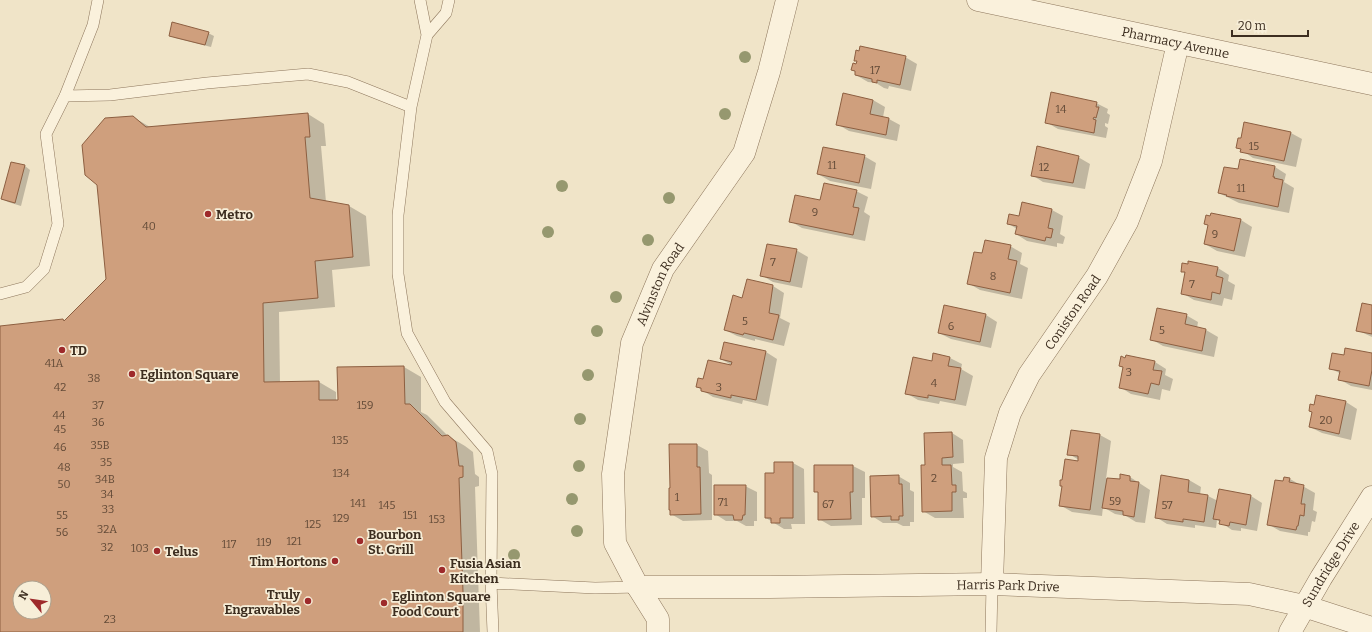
<svg xmlns="http://www.w3.org/2000/svg" width="1372" height="632" font-family="Bitter,serif">
  <rect width="100%" height="100%" fill="#f0e4c8"/>
  <path fill="#0003" fill-rule="evenodd" d="M208 33 214 36 211 47 175 38 170 35Z
    M905 57 917 64 911 91 889 86 888 89 884 88 876 83 868 82 856 75V71L852 69 857 65 858 62 855 60Z
    M844 94 873 100 885 107 883 117 889 119 900 125 897 141 849 131 837 124Z
    M1096 103 1108 109 1107 113 1110 115 1108 124 1105 123V126L1108 128 1106 138 1058 129 1046 122Z
    M308 114 324 124 326 146H321L326 202 349 206 366 216 370 266 332 270 335 307 279 312 280 383 319 382 336 392V401H339L338 368 404 367 421 377V412L427 415 448 436 465 446 473 452 475 474 479 477V486L475 487 480 632H0V327L63 320 65 321 107 280 133 117 150 127ZM20 588H44V612H20Z
    M1291 133 1302 139 1296 167 1253 158 1237 147Z
    M864 156 876 163 871 189 830 181 818 174Z
    M1078 157 1090 164 1085 189 1043 182 1032 175Z
    M25 166 30 170 21 206 8 202 2 199Z
    M1275 167 1286 174 1284 182 1294 188 1289 213 1239 203 1219 193 1239 171Z
    M856 191 868 197 864 212 870 216 865 241 802 228 790 221 821 201Z
    M1052 210 1063 216 1060 234 1065 237 1063 244 1057 243V247L1027 241 1016 234 1017 229 1009 224 1020 217Z
    M1241 220 1252 227 1245 257 1217 251 1205 244Z
    M1010 246 1022 253 1020 264 1028 268 1022 299 980 290 968 283 983 255Z
    M796 250 808 257 802 288 773 282 761 275Z
    M1218 268 1229 275 1228 281 1235 285 1232 300 1224 298 1222 306 1194 300 1182 293 1186 274 1182 271Z
    M773 286 784 293 780 318 790 323 784 346 755 339V341L737 336 725 330 743 299Z
    M1372 306V337L1357 330Z
    M986 315 997 322 991 348 951 339 939 333Z
    M1186 315 1198 322 1197 328 1206 330 1218 337 1214 357 1163 346 1151 339Z
    M766 352 777 359 768 406 743 400 742 404 713 397 697 387 704 380 733 366 721 359Z
    M1372 354V390L1351 386 1339 379 1341 374 1330 368 1344 356Z
    M934 355 950 358 962 364 961 369 973 376 966 406 940 401 939 404 918 400 906 393 933 362Z
    M1126 356 1155 362 1166 369 1165 375 1173 379 1170 391 1162 389 1160 400 1131 394 1120 387 1124 368 1120 365 1126 359Z
    M1317 396 1346 402 1357 409 1351 440 1322 433 1310 427 1313 413 1310 411 1314 406Z
    M952 433 963 440 964 463 953 464V467L962 472 963 491 967 493V498H963L964 518H935L923 511 926 466Z
    M1100 435 1111 441 1106 479 1121 481V476L1130 477 1150 490 1145 523 1136 522 1126 516 1115 514 1103 507 1102 516 1072 512 1060 505 1063 487 1061 486 1079 462V460L1069 454Z
    M697 445 708 451 709 473 712 475V520L683 521 671 514Z
    M793 463 804 469 805 524H791L792 529H784L766 518 775 474Z
    M853 466 865 472V498H862V525L831 526 819 519V493L815 491Z
    M898 476 910 483V490L914 492V522H910V526H903L897 523H883L872 516Z
    M1162 476 1189 480 1201 487 1200 495 1208 496 1218 501 1251 496 1262 503 1257 531 1241 528V531L1232 530 1217 520 1216 528 1195 525V528L1167 524 1156 517Z
    M1290 479 1315 493 1313 510 1317 512 1315 522 1312 521 1310 532H1308V536L1280 531 1268 524 1284 482Z
    M745 486 757 492V521H754V526H746L737 521H726L715 514Z"/>
  <path fill="#cf9f7d" stroke="#8d5f41" fill-rule="evenodd" d="M172 22 209 32 205 45 169 36Z
    M860 46 906 56 900 85 877 80V83L872 82V79L855 75V71L851 70 853 63 856 64 857 61H854L856 50 859 51Z
    M1051 92 1097 102 1096 107H1099L1096 118 1094 117 1093 119 1096 120 1094 133 1045 123Z
    M843 93 873 100 870 114 889 118 886 135 836 125Z
    M308 113 310 137H305L310 198 349 205 353 257 315 261 318 298 263 303 264 382 319 381V400H338L337 367 404 366 405 404H410L442 436 448 435 456 442 459 466H463V477L459 478 463 592V632H0V326L63 319 64 321 106 279 97 185 85 175 82 145 105 118 133 116 146 127ZM20 588H44V612H20Z
    M1244 122 1291 132 1284 161 1240 152 1241 149 1236 148 1238 138H1241Z
    M1037 146 1079 156 1073 183 1031 176Z
    M823 147 865 155 859 183 817 174Z
    M1240 159 1275 166 1273 177H1275L1274 178 1283 180 1278 207 1226 196 1227 195 1218 193 1224 167 1238 169Z
    M11 162 25 165 15 203 1 199Z
    M824 183 857 190 853 207 859 208 853 235 789 222 795 195 820 200Z
    M1022 202 1052 209 1048 228 1053 229 1051 238 1046 237 1045 241 1015 234 1017 226 1007 224 1009 214 1019 216Z
    M1211 213 1241 219 1234 251 1204 244 1208 225 1204 224 1206 215 1210 216Z
    M985 240 1011 245 1008 259 1017 261 1010 293 967 284 974 252 982 253Z
    M767 244 797 249 790 282 760 276Z
    M1188 261 1218 267 1216 276 1223 278 1220 294 1212 292 1211 300 1181 294 1185 272H1181L1182 263 1188 264Z
    M747 279 773 285 769 313 779 315 773 340 744 333 743 335 724 330 733 295 742 298Z
    M1362 303 1372 305V334L1356 331Z
    M944 305 986 314 980 342 938 333Z
    M1157 308 1187 314 1185 324 1206 329 1202 351 1150 340Z
    M724 342 766 351 756 400 731 395V398L701 391V388L696 387 698 378 703 379 708 360 731 365 732 362 720 359Z
    M1345 348 1372 353V370L1369 386 1338 380 1340 371 1329 369 1332 353 1344 355Z
    M933 353 950 357 948 366 961 368 955 400 928 395V398L905 394 913 357 932 361Z
    M1126 355 1155 361 1153 370 1162 371 1159 385 1151 383 1148 394 1119 388 1123 367 1119 366 1121 356 1125 358Z
    M1316 395 1346 401 1339 434 1309 427 1312 412 1309 411 1310 404 1314 405Z
    M1071 430 1100 434 1090 510 1059 506 1062 486H1060V480H1062L1065 459 1078 461V456L1067 455Z
    M952 432 953 457 942 458V465H951L952 485H956V492H952V511L922 512 921 465H925L924 433Z
    M669 444H697V467H700L701 514 670 515V510H669V488H670Z
    M774 462H793V518H780V523H771V518H765V473H774Z
    M814 465H853V492H850L851 519 818 520V492H814Z
    M1120 474 1130 476V481L1139 482 1134 517 1123 515V511L1102 508 1107 478 1120 479Z
    M899 475V484H902L903 516H899V520H891V516L871 517 870 476Z
    M1161 475 1189 480 1188 492 1208 495 1204 522 1183 519V522L1155 518Z
    M1284 477 1290 478 1289 482 1304 485 1301 504H1305L1304 516 1300 515 1298 526H1297L1296 530 1267 525 1275 480 1283 481Z
    M714 485H746L745 515H743L742 520H734L733 515H714Z
    M1219 489 1251 495 1246 525 1230 522 1229 526 1219 524 1220 520 1213 519Z"/>
  <g fill="none" stroke-linecap="round" stroke-linejoin="round">
    <defs>
      <path id="service" d="M420 0 427 35 411 107 398 215V274L407 333 445 402 487 451 492 474 491 583 493 632
        M427 35 446 13 449 0
        M65 96 110 95 207 83 308 74 348 82 411 107
        M0 294 26 287 44 269 58 224 46 134 65 96 93 25 98 0
        M491 583 595 588 638 587
        M991 632 992 584"/>
      <g id="minor">
        <path id="s1" d="M992 584 996 458 1010 413 1029 375 1097 276 1127 222 1151 161 1178 43"/>
        <path id="s2" d="M638 587H770L992 584 1249 594 1304 606 1372 628"/>
        <path id="s3" d="M658 632V619L638 587 615 543 613 474 632 343 663 269 744 153 769 72 787 0"/>
        <path id="s4" d="M1290 632 1321 578 1372 497"/>
      </g>
      <g id="tertiary">
        <path id="s5" d="M978 0 1372 84"/>
      </g>
    </defs>
    <use href="#service" stroke="#8d765c" stroke-width="12"/>
    <use href="#minor" stroke="#8d765c" stroke-width="23"/>
    <use href="#tertiary" stroke="#8d765c" stroke-width="23"/>
    <use href="#service" stroke="#faf1dc" stroke-width="11"/>
    <use href="#minor" stroke="#faf1dc" stroke-width="22"/>
    <use href="#tertiary" stroke="#faf1dc" stroke-width="22"/>
  </g>
  <g fill="#96986f">
    <circle cx="745" cy="57" r="6"/>
    <circle cx="725" cy="114" r="6"/>
    <circle cx="562" cy="186" r="6"/>
    <circle cx="669" cy="198" r="6"/>
    <circle cx="548" cy="232" r="6"/>
    <circle cx="648" cy="240" r="6"/>
    <circle cx="616" cy="297" r="6"/>
    <circle cx="597" cy="331" r="6"/>
    <circle cx="588" cy="375" r="6"/>
    <circle cx="580" cy="419" r="6"/>
    <circle cx="579" cy="466" r="6"/>
    <circle cx="572" cy="499" r="6"/>
    <circle cx="577" cy="531" r="6"/>
    <circle cx="514" cy="555" r="6"/>
  </g>
  <g fill="#9e2a2b" stroke="#f7eed8" stroke-width="1.5">
    <circle cx="208" cy="214" r="4"/>
    <circle cx="62" cy="350" r="4"/>
    <circle cx="132" cy="374" r="4"/>
    <circle cx="360" cy="541" r="4"/>
    <circle cx="157" cy="551" r="4"/>
    <circle cx="335" cy="561" r="4"/>
    <circle cx="442" cy="570" r="4"/>
    <circle cx="308" cy="601" r="4"/>
    <circle cx="384" cy="603" r="4"/>
  </g>
  <g text-anchor="middle" dominant-baseline="central" stroke-width="3.5" stroke-linejoin="round" paint-order="stroke">
    <g font-size="11" fill="#624a37">
      <text x="875" y="70">17</text>
      <text x="1061" y="109">14</text>
      <text x="1254" y="146">15</text>
      <text x="832" y="165">11</text>
      <text x="1044" y="167">12</text>
      <text x="1241" y="188">11</text>
      <text x="815" y="212">9</text>
      <text x="149" y="226">40</text>
      <text x="1215" y="234">9</text>
      <text x="773" y="262">7</text>
      <text x="993" y="276">8</text>
      <text x="1192" y="284">7</text>
      <text x="745" y="321">5</text>
      <text x="951" y="326">6</text>
      <text x="1162" y="330">5</text>
      <text x="54" y="363">41A</text>
      <text x="1129" y="372">3</text>
      <text x="94" y="378">38</text>
      <text x="934" y="383">4</text>
      <text x="60" y="387">42</text>
      <text x="719" y="387">3</text>
      <text x="98" y="405">37</text>
      <text x="365" y="405">159</text>
      <text x="59" y="415">44</text>
      <text x="1326" y="420">20</text>
      <text x="98" y="422">36</text>
      <text x="60" y="429">45</text>
      <text x="340" y="440">135</text>
      <text x="100" y="445">35B</text>
      <text x="60" y="447">46</text>
      <text x="106" y="462">35</text>
      <text x="64" y="467">48</text>
      <text x="341" y="473">134</text>
      <text x="934" y="478">2</text>
      <text x="105" y="479">34B</text>
      <text x="64" y="484">50</text>
      <text x="107" y="494">34</text>
      <text x="677" y="497">1</text>
      <text x="1115" y="501">59</text>
      <text x="723" y="502">71</text>
      <text x="358" y="503">141</text>
      <text x="828" y="504">67</text>
      <text x="387" y="505">145</text>
      <text x="1167" y="505">57</text>
      <text x="108" y="509">33</text>
      <text x="62" y="515">55</text>
      <text x="410" y="515">151</text>
      <text x="341" y="518">129</text>
      <text x="437" y="519">153</text>
      <text x="313" y="524">125</text>
      <text x="107" y="529">32A</text>
      <text x="62" y="532">56</text>
      <text x="294" y="541">121</text>
      <text x="264" y="542">119</text>
      <text x="229" y="544">117</text>
      <text x="107" y="547">32</text>
      <text x="140" y="548">103</text>
      <text x="110" y="619">23</text>
    </g>
    <g font-size="13" fill="#3d2e20" stroke="#f7eed8">
      <text stroke="none"><textPath href="#s5" startOffset="202">Pharmacy Avenue</textPath></text>
      <text stroke="none"><textPath href="#s3" startOffset="367">Alvinston Road</textPath></text>
      <text stroke="none"><textPath href="#s1" startOffset="292">Coniston Road</textPath></text>
      <text stroke="none"><textPath href="#s4" startOffset="79">Sundridge Drive</textPath></text>
      <text stroke="none"><textPath href="#s2" startOffset="370">Harris Park Drive</textPath></text>
    </g>
    <g font-size="13" font-weight="bold" fill="#3d2e20" stroke="#f7eed8" text-anchor="start">
      <text x="216" y="214">Metro</text>
      <text x="70" y="350">TD</text>
      <text x="140" y="374">Eglinton Square</text>
      <text x="368" y="534">Bourbon<tspan x="368" dy="15">St. Grill</tspan></text>
      <text x="165" y="551">Telus</text>
      <text x="327" y="561" text-anchor="end">Tim Hortons</text>
      <text x="450" y="563">Fusia Asian<tspan x="450" dy="15">Kitchen</tspan></text>
      <text x="300" y="594" text-anchor="end">Truly<tspan x="300" dy="15">Engravables</tspan></text>
      <text x="392" y="596">Eglinton Square<tspan x="392" dy="15">Food Court</tspan></text>
    </g>
  </g>
  <g transform="translate(32 600) rotate(299)"><circle r="19" fill="#f7eed8" stroke="#ada18e"/>
  <path d="M0-3L7 15L0 10L-7 15Z" fill="#9e2a2b"/>
  <text y="-6" font-size="11" font-weight="bold" text-anchor="middle" fill="#3d2e20">N</text>
  </g>
  <path d="M1232 30v6h76v-6" fill="none" stroke="#3d2e20" stroke-width="2"/>
  <text x="1238" y="30" font-size="12" fill="#3d2e20" stroke="#f7eed8" stroke-width="3" paint-order="stroke">20 m</text>
</svg>
